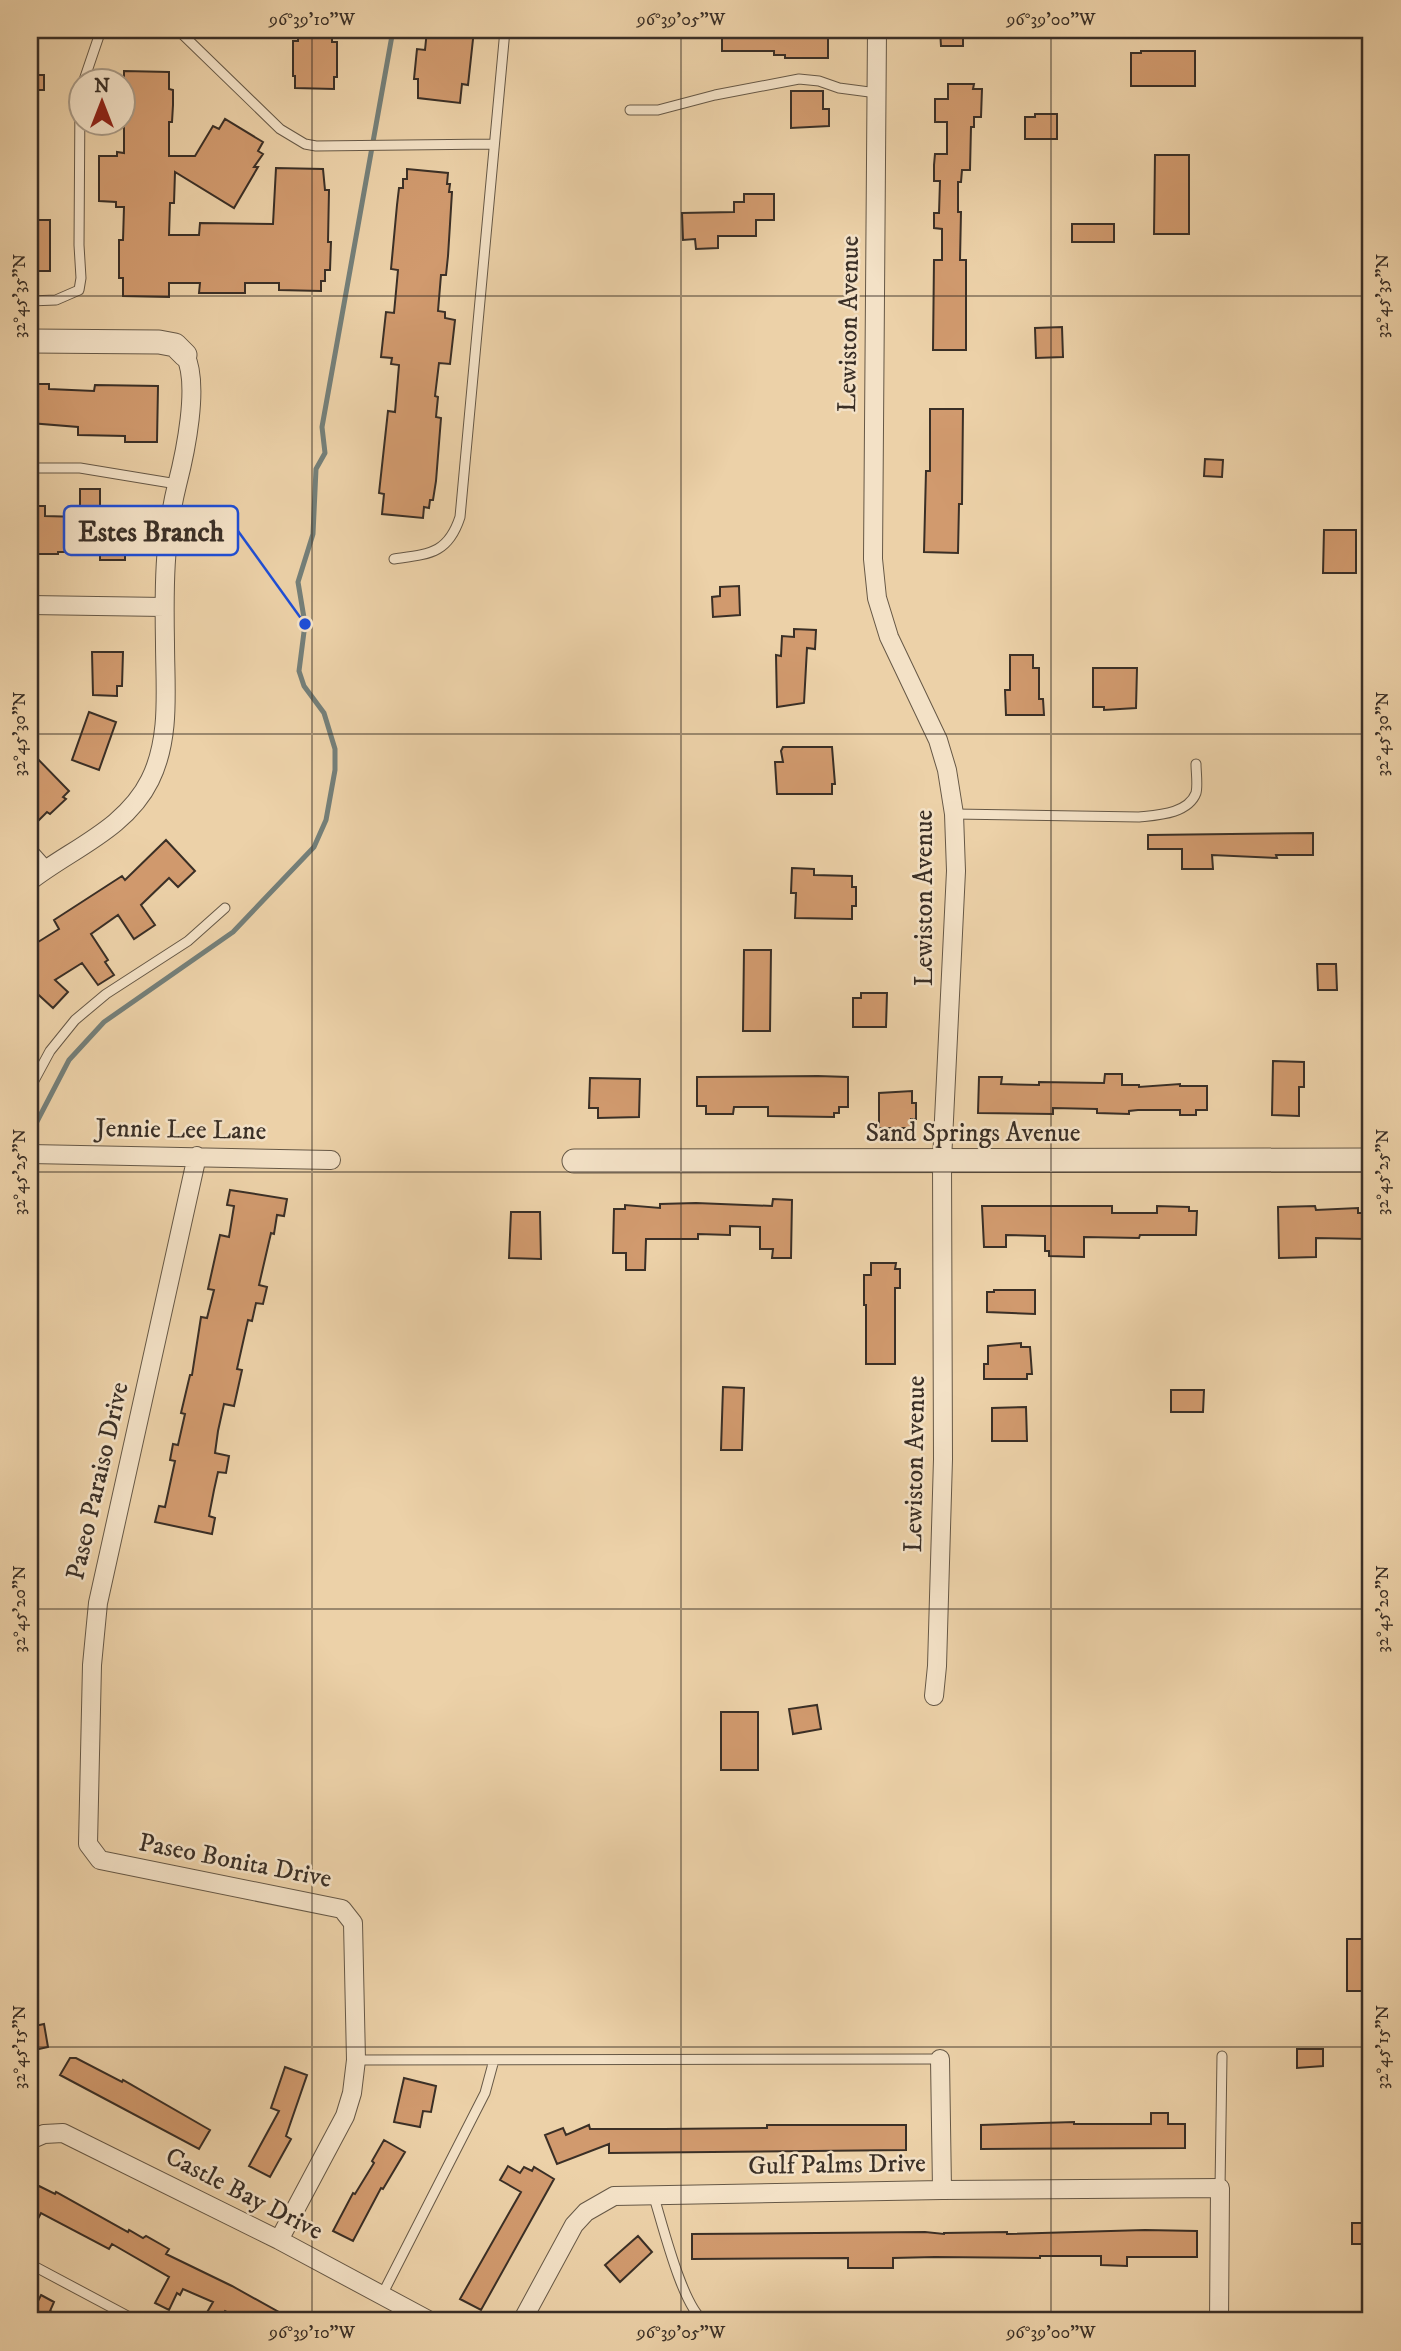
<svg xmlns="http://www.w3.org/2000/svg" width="1401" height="2351" font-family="'IM FELL DW Pica',serif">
  <rect width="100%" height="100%" fill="#ecd1a8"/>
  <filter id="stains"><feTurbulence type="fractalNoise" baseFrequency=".00286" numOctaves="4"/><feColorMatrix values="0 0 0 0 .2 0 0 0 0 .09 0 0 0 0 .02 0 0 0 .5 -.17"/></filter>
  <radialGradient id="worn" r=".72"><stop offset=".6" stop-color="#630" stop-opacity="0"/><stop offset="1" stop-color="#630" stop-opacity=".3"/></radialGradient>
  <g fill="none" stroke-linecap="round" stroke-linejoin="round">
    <path stroke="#747f79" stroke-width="5" d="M31 1133 69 1060 104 1022 233 932 314 847 326 820 335 770V749L324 713 304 686 299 671 305 624 298 582 313 534 316 469 325 453 322 427 393 30"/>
  </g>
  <path fill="#d19a6e" stroke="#3a2f26" stroke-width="2" d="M298 30H332V42H337V77H334V89L295 88V76H293V41H298Z
    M427 30H474L468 85 462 84 460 103 418 98V79H414L417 49 425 50Z
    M722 30H804V32H828V58H785V55H774V51H722Z
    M940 30H963V46H941Z
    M1141 51H1195V86H1131V53H1141Z
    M124 71 169 72V89L173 90V105L172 122H169V156H195L213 126 219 129 225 119 263 142 258 151 263 154 254 167H258L234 208 175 172 174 203H170L169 235H199L200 223 273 224 276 168 323 169 325 190H329L328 242H331L330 270H325V281H321V291L279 290V283H245V293H199L200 283H169V297L123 296V278H119V240H123L124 207H116V202L99 201V156H117V152L124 153Z
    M30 75H44V90H30Z
    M948 84H974L973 89H982L981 117H974V127H971L970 170H962L961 182H958V212H961L960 260H966V350H933L934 260H942V229L934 228V213H939L940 181H934V165L935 154H947V122H935V99H948Z
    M791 91H823V109H829V126L791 128Z
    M1035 114H1057V139H1025V117H1035Z
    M1155 155H1189V234H1154Z
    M407 169 448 173 447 184H450L449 192H452L448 256 446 275H441L438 311 445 312V318L455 320 450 364 439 363 435 396 438 397 436 417 441 418 436 481 433 500H430L429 508 424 507 423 518 382 514 384 494 379 493 388 411 395 412 399 365 391 364 392 358 381 357 386 312 394 313 398 270 391 269 397 205 399 188H403V179H407Z
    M744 194H774V220H756V236H718V248L696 249 695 239 683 240 682 213 734 212V202H744Z
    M30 220H50V271H30Z
    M1072 224H1114V242H1072Z
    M1062 327 1063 357 1036 358 1035 328Z
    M30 384H49V389L94 391 95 385 158 386 157 442H125V436L78 435V427L30 423Z
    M930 409H963L962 504H959L958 553 924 552 926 471H930Z
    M1205 459 1223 460 1222 477 1204 476Z
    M80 489H100V510H125V560H100V535H71V552H58V554H35V552H30V506H45V516L80 517Z
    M1324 530H1356V573H1323Z
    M739 586 740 615 713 617 712 597 720 596V587Z
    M794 629 816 630 815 649 807 648 804 703 777 707 776 655 781 656 782 636 794 637Z
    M92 652H123L122 686H117V696L93 695Z
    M1010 655H1033V668H1039V699H1043L1044 715H1006L1005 690H1010Z
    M1093 668H1137L1136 708 1104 710V707H1093Z
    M89 712 116 722 99 770 72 760Z
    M783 747H832L835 784H832V794H777L775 762H783L781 751Z
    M30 751 69 791 63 797 66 799 50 814 47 812 30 829Z
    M1313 833V855H1276L1277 858 1212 855 1213 869H1182V849H1148V835Z
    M166 840 195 871 178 887 169 878 141 905 155 925 134 939 118 915 91 934 108 960 105 962 114 975 98 985 82 963 55 980 68 992 53 1008 30 987V947L59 929 54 920 122 876 125 880Z
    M792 868 814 869V875L852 876V887H856V906H852V919L795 918 796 893H791Z
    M744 950H771L770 1031H743Z
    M1317 964H1336L1337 990H1318Z
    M861 993H887L886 1027H853V998H861Z
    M1273 1061 1304 1062V1087H1299V1116L1272 1115Z
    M1105 1074H1122V1085H1139V1087L1180 1084V1086H1207V1110H1196V1115H1180V1110H1138L1129 1111V1114L1097 1113V1109L1053 1108V1114L978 1113 979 1077H1002L1001 1084 1039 1085V1082L1104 1083Z
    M818 1076 848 1077V1107H839V1113H834V1117L768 1116V1107H734L733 1114H706V1106H697V1077Z
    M590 1078 640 1079 639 1117 598 1118V1108H589Z
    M912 1091V1103H916V1119H911V1128H879V1093Z
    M230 1190 287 1199 284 1216 277 1215 274 1234 271 1233 259 1285 267 1287 263 1304 256 1303 252 1321 248 1320 237 1369 242 1370 234 1406 224 1404 218 1431 215 1453 229 1456 226 1473 218 1472 214 1490 209 1516 215 1518 212 1534 155 1522 159 1506 165 1507 175 1461 170 1460 173 1444 178 1445 185 1414 181 1413 190 1375H192L201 1317 207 1318 214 1290 208 1289 220 1235 229 1237 234 1206 227 1205Z
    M773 1199 792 1200 791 1258H772L773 1249H760V1227L730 1226V1235L698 1234V1239H646L645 1270H626V1253H613L614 1209H625V1205L660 1208V1204L696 1203 772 1206Z
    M982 1206H1112V1213H1157V1206L1189 1207V1211H1197L1196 1235H1140L1139 1238 1084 1237V1257L1049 1256V1251H1045V1236L1006 1235V1247H984Z
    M1315 1206 1316 1210 1358 1208V1213H1368L1367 1239 1316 1238V1257L1279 1258 1278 1207Z
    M511 1212H540L541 1259 509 1258Z
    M871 1263H896L895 1269H900V1288H895V1364H866V1305H864V1275H871Z
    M994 1290H1035V1314L987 1312V1292H994Z
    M1021 1343V1347H1030L1032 1374H1027V1379H984V1364H988V1346Z
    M723 1387 744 1388 742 1450H721Z
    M1171 1390H1204L1203 1412H1171Z
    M1026 1407 1027 1441H992V1408Z
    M817 1705 821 1729 793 1734 789 1709Z
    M721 1712H758V1770H721Z
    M1347 1939H1371V1991H1347Z
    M44 2024 48 2047 30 2051V2027Z
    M1297 2049H1323V2066L1297 2068Z
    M70 2058H76L122 2082 123 2080 210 2130 199 2149 60 2075Z
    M285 2067 307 2075 286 2136 291 2139 270 2177 249 2166 279 2111 271 2108Z
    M404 2078 436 2086 431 2112 423 2111 420 2127 394 2122Z
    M1151 2113H1168V2124H1185V2148L981 2149V2125L1074 2122V2124H1151Z
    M589 2125 590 2129H664L767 2128V2125H906V2150L609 2153V2144L557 2164 545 2135 563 2128 566 2135Z
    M384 2140 405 2152 383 2189 381 2188 353 2241 333 2231 353 2193 355 2194 374 2163 372 2161Z
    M508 2166 520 2173 524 2167 532 2171 534 2167 554 2179 481 2310 460 2299 521 2192 500 2180Z
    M39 2186 55 2194 56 2192 128 2232 129 2230 143 2238 146 2236 169 2249 166 2254 232 2286 295 2321H244L225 2311 219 2321H202L213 2302 183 2289 180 2295 177 2293 169 2310 155 2303 169 2277 112 2244 109 2249 41 2213 30 2234V2202Z
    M1352 2223H1371V2244H1352Z
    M1145 2230 1197 2231V2257H1127V2266L1101 2265V2256H1040V2258L935 2257 893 2258V2268H848V2258L692 2259V2234L925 2232 944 2234V2233L1007 2232V2234Z
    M638 2236 652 2252 620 2282 605 2265Z
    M41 2295 54 2302 50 2311 70 2321H30V2317Z"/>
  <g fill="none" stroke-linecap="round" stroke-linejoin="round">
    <defs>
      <path id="service" d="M100 30H120
        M178 30 280 129 305 144 316 146 494 144
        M84 80 101 30
        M630 110H658L715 95 799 79 819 81 839 88 877 93
        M30 301 56 300 79 290 81 278 79 245 80 97
        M30 468H80L177 484
        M394 559C429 554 448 554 460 517L505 30
        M954 814 1139 817C1157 815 1188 814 1196 793 1198 785 1196 772 1196 764
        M30 847 48 867
        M30 1088 50 1051 75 1020 106 994 188 941 225 908
        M356 2060 940 2059
        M1220 2188 1222 2056
        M653 2194C662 2222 682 2306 704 2321
        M30 2264 137 2321
        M382 2295 485 2093 494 2060
        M1153 2321 1219 2320"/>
      <path id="minor" d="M877 30 873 559 877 598 889 637 938 740 947 770 954 814 956 871 942 1161 943 1459 937 1666 934 1696
        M30 605 164 607
        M30 881C71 849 126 829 150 780 171 738 165 688 165 643 164 591 164 537 177 485 185 454 200 384 185 355
        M30 1154 331 1160
        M197 1156 98 1603 92 1665 88 1844 100 1860 342 1909 353 1923 356 2060 352 2093 345 2116 279 2240
        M940 2059 942 2190
        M30 2140 44 2134 63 2133 279 2240 430 2321
        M522 2321 574 2225 586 2212 614 2196 942 2190 1220 2188 1219 2321"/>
      <path id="tertiary" d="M30 341 159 342 175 345 185 355
        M574 1161 1371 1160"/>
    </defs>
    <use href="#service" stroke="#665846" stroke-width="11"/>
    <use href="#minor" stroke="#665846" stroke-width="20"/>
    <use href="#tertiary" stroke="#665846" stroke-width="25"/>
    <use href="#service" stroke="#f3e1c6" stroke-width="9"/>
    <use href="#minor" stroke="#f3e1c6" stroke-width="18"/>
    <use href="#tertiary" stroke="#f3e1c6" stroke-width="23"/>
  </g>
  <path fill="none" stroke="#3a2f26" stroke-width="2" stroke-opacity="0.45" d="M312 30V2321M681 30V2321M1051 30V2321M30 296H1371M30 734H1371M30 1172H1371M30 1609H1371M30 2047H1371"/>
  <g text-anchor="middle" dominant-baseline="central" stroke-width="5" stroke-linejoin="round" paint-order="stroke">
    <g font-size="26" fill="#3a2f26" stroke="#f3e1c6">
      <text transform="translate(849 324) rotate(-89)">Lewiston Avenue</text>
      <text transform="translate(924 898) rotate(-90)">Lewiston Avenue</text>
      <text transform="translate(181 1130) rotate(1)">Jennie Lee Lane</text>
      <text x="973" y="1133">Sand Springs Avenue</text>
      <text transform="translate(915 1464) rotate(-89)">Lewiston Avenue</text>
      <text transform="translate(98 1481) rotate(-77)">Paseo Paraiso Drive</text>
      <text transform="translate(235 1861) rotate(11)">Paseo Bonita Drive</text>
      <text transform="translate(837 2165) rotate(-1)">Gulf Palms Drive</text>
      <text transform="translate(244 2194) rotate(27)">Castle Bay Drive</text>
    </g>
  </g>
  <path fill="none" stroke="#1d4ed8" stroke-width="2.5" d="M305 624L238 531"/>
  <circle fill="#1d4ed8" stroke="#f3e1c6" stroke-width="2.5" cx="305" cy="624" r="7"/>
  <rect fill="#f3e1c6" stroke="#1d4ed8" stroke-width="2.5" x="64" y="506" width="174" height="49" rx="7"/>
  <g font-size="28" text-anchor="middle" font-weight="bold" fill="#3a2f26">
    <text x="151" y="541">Estes Branch</text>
  </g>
  <rect width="1401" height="2351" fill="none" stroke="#ecd1a8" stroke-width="77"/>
  <g transform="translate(102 102)"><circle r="33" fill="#f3e1c6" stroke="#a99a86" stroke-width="2"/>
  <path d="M0-5L12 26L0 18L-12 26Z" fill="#8f2418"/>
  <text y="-10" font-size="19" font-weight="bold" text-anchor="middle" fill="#3a2f26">N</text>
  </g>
  <rect x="38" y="38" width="1324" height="2274" fill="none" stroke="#3a2f26" stroke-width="2.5"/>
  <g font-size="18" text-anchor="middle" fill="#3a2f26">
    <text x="312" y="25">96°39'10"W</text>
    <text x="681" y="25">96°39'05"W</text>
    <text x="1051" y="25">96°39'00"W</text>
    <text transform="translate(19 296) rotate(-90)" y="6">32°45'35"N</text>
    <text transform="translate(1382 296) rotate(-90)" y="6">32°45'35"N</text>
    <text transform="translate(19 734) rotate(-90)" y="6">32°45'30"N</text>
    <text transform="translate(1382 734) rotate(-90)" y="6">32°45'30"N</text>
    <text transform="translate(19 1172) rotate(-90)" y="6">32°45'25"N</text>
    <text transform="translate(1382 1172) rotate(-90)" y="6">32°45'25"N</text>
    <text transform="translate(19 1609) rotate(-90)" y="6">32°45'20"N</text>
    <text transform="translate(1382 1609) rotate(-90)" y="6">32°45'20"N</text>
    <text transform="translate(19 2047) rotate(-90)" y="6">32°45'15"N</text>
    <text transform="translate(1382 2047) rotate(-90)" y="6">32°45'15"N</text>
    <text x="312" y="2338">96°39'10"W</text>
    <text x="681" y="2338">96°39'05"W</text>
    <text x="1051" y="2338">96°39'00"W</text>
  </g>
  <rect width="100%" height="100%" filter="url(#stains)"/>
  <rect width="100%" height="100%" fill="url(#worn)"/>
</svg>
